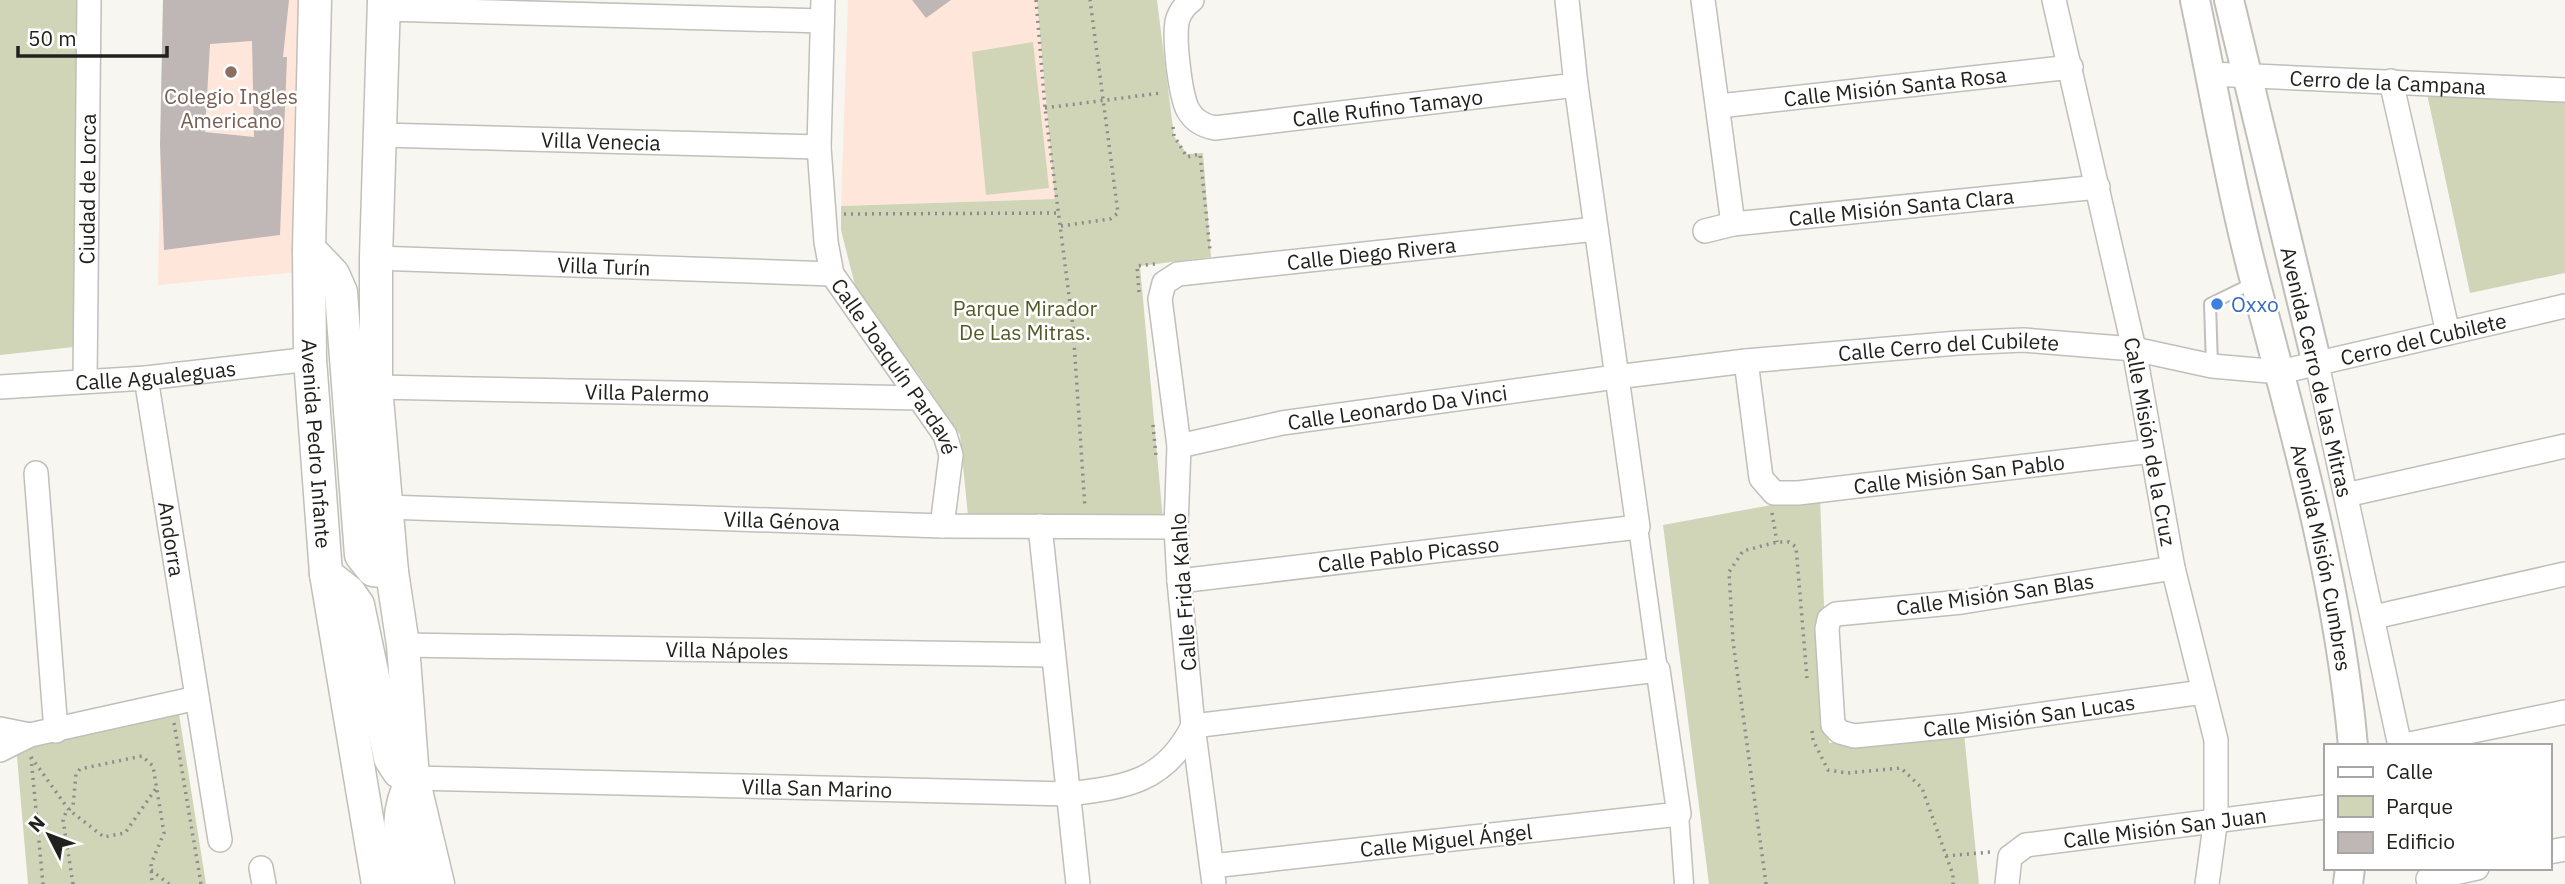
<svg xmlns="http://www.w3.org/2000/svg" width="2565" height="884" font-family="'IBM Plex Sans',sans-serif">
  <rect width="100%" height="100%" fill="#f8f6f0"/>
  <path fill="#fee7da" d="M163 0H302L300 272 158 285Z
    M848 0H1037L1056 199 841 206Z"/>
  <path fill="#d0d5b8" d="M0 0H76L83 346 0 355Z
    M1037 0H1157L1174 136 1187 154 1203 153 1211 257 1140 266 1163 520 968 516 960 435 917 372 860 305 841 230V206L1055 199Z
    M1033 42 1049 188 986 195 972 52Z
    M2427 94 2565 99V273L2470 293Z
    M1820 496 1829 743 1964 733 1979 884H1709L1663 525Z
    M179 714 206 884H28L16 745Z"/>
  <path fill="#beb7b5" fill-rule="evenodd" d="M163 0H289L283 57H287L280 235 164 250 160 145ZM252 41 254 137 205 132 210 44Z
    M912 0H951L926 18Z"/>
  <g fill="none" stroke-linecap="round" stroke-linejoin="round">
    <defs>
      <path id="service" d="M2212 366 2210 304 2253 283"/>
      <path id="pedestrian" d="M1638 527 1658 670
        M1679 814 1684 884"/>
      <g id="minor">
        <path id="s1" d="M823 0 819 147 826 242 832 274 945 435 951 455 942 526"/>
        <path id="s2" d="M1192 0C1184 6 1179 13 1177 22 1174 40 1180 95 1188 110 1194 121 1204 126 1215 128L1576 85"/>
        <path d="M1703 0 1733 224"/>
        <path id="s3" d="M2054 0 2134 349 2173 568 2216 740V818L2207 884"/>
        <path d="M384 9 822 21"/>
        <path id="s4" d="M2210 74 2565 90"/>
        <path d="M2391 81 2448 333"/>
        <path id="s5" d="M1719 106 2071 67"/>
        <path id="s6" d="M382 135 819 147"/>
        <path id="s7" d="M1705 231 1733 224 2098 187"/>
        <path id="s8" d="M376 258 832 274"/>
        <path id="s9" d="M1746 361 1761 478 1774 493H1798L2152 451"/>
        <path d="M2317 364 2400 746 2565 712"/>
        <path id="s10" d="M146 378 220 840"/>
        <path id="s11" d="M85 380 89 0"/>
        <path id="s12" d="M0 387 146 378 310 359"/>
        <path id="s13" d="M376 387 919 398"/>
        <path id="s14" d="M1179 446 1282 423 1616 377 1746 361 1958 343 2023 340 2134 349 2212 366 2280 372 2565 306"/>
        <path d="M36 473 56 731"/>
        <path d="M2346 495 2565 446"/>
        <path id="s15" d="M386 507 942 526 1176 527"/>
        <path d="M1040 526 1078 884"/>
        <path id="s16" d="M2173 568 1962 602 1836 614 1829 619 1827 629 1833 725 1840 732 1854 736 1965 725 2203 692"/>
        <path id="s17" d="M1179 581 1638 527 1576 85 1567 0"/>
        <path d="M2374 617 2565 574"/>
        <path id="s18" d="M403 645 1052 655"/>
        <path d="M0 729 30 735"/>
        <path d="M0 750 30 735 197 698"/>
        <path id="s19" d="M413 778 1069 794C1126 787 1165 782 1193 726L1658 670 1679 814 1212 866"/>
        <path d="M2549 852 2565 849"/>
        <path d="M261 868 264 884"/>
        <path d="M2428 879 2477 868"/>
        <path id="s20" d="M1214 884 1193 726 1179 581 1176 527 1179 446 1160 299 1164 283 1178 274 1596 229"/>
        <path id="s21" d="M2007 884 2010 857 2026 845 2325 807"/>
      </g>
      <g id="tertiary">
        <path id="s22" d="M2195 0C2215 95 2231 191 2256 285 2297 438 2339 588 2353 746"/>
        <path d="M2229 0 2317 364"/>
        <path d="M2348 884 2350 868"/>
      </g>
      <g id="secondary">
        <path id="s23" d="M315 0 309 249 310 359 326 574 378 884"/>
        <path d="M384 0 376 258V387L392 572 403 645 413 778 438 884"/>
        <path d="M309 249 333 274 341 292 361 555 373 570 392 572"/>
        <path d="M326 574 349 592 358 605 390 758 399 772 413 778C393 816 401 843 407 884"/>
      </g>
    </defs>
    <use href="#service" stroke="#c0bfb9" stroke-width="14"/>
    <use href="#pedestrian" stroke="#c0bfb9" stroke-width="21"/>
    <use href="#minor" stroke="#c0bfb9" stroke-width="26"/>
    <use href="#tertiary" stroke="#c0bfb9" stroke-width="32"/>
    <use href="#secondary" stroke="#c0bfb9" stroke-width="35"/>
    <path stroke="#8d8c88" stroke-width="3.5" stroke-dasharray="2 5" stroke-linecap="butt" d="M1036 0 1045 108 1073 327 1085 508
      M1045 108 1161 93
      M1173 127 1174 136 1187 157 1200 154 1210 250
      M844 214 1059 213
      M1061 226 1110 219 1118 213 1090 0
      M1139 292 1137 266 1155 264
      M1153 425 1156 456
      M1772 513 1777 542
      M174 723 201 884
      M1812 731 1813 740 1828 770 1847 773 1901 768 1922 788 1953 875V884
      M31 757 69 810 104 837 125 833 157 787
      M31 757 43 884
      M1946 856 1991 852
      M151 870 169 884
      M73 884 63 820 66 812 73 806 76 774 80 769 142 756 153 766 164 833 151 864 152 884
      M1766 884 1733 641 1729 572 1743 551 1777 542H1789L1796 547 1807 678"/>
    <use href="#service" stroke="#fff" stroke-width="10"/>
    <use href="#pedestrian" stroke="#fff" stroke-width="18"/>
    <use href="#minor" stroke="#fff" stroke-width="23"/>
    <use href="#tertiary" stroke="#fff" stroke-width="28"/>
    <use href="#secondary" stroke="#fff" stroke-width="32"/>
  </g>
  <circle fill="#8d6e63" stroke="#fff" stroke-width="2.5" cx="231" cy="72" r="7"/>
  <circle fill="#3f7fe0" stroke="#fff" stroke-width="2.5" cx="2217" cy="304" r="7"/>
  <g text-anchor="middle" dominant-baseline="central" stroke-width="5" stroke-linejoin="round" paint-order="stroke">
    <g font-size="21" fill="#21211e" stroke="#fff">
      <text stroke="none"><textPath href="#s4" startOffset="178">Cerro de la Campana</textPath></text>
      <text stroke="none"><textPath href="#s5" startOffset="177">Calle Misión Santa Rosa</textPath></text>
      <text stroke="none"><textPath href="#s2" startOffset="324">Calle Rufino Tamayo</textPath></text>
      <text stroke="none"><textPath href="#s6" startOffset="219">Villa Venecia</textPath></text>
      <text stroke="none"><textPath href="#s11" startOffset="191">Ciudad de Lorca</textPath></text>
      <text stroke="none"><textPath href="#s7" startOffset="198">Calle Misión Santa Clara</textPath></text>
      <text stroke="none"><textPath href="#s20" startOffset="816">Calle Diego Rivera</textPath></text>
      <text stroke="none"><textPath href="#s8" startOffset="228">Villa Turín</textPath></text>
      <text stroke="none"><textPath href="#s14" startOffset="1258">Cerro del Cubilete</textPath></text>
      <text stroke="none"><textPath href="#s14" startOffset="777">Calle Cerro del Cubilete</textPath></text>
      <text stroke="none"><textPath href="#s1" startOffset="387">Calle Joaquín Pardavé</textPath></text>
      <text transform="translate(2317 372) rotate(77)">Avenida Cerro de las Mitras</text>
      <text stroke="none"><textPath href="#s12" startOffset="156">Calle Agualeguas</textPath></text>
      <text stroke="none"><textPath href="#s13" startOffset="271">Villa Palermo</textPath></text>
      <text stroke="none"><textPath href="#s14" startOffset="222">Calle Leonardo Da Vinci</textPath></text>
      <text stroke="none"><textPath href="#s3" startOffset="452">Calle Misión de la Cruz</textPath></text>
      <text stroke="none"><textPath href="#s23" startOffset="444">Avenida Pedro Infante</textPath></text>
      <text stroke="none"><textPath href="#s9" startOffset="324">Calle Misión San Pablo</textPath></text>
      <text stroke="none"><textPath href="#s15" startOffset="396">Villa Génova</textPath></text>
      <text stroke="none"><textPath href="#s10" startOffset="163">Andorra</textPath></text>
      <text stroke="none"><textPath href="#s17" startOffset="231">Calle Pablo Picasso</textPath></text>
      <text stroke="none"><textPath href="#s22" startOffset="572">Avenida Misión Cumbres</textPath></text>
      <text transform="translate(1183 592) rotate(-94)">Calle Frida Kahlo</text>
      <text transform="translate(1995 594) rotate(-8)">Calle Misión San Blas</text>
      <text stroke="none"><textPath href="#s18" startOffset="324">Villa Nápoles</textPath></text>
      <text stroke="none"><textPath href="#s16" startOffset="656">Calle Misión San Lucas</textPath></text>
      <text stroke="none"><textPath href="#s19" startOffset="404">Villa San Marino</textPath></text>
      <text stroke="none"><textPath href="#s21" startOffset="187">Calle Misión San Juan</textPath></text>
      <text transform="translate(1446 840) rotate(-6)">Calle Miguel Ángel</text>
    </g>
    <g font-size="21" fill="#785e54" stroke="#fff">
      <text x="231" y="96">Colegio Ingles<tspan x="231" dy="24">Americano</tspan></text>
    </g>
    <g font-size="21" fill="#366cbe" stroke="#fff" text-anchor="start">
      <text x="2231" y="304">Oxxo</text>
    </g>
    <g font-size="21" fill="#555b27" stroke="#fff">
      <text x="1025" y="308">Parque Mirador<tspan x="1025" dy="24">De Las Mitras.</tspan></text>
    </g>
  </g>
  <rect x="2324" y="744" width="228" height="126" fill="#ffffff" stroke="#a6a6a5" stroke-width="2"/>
  <rect x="2338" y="767" width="35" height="10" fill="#ffffff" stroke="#a6a6a5" stroke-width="2"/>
  <text x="2386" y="779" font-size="21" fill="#21211e">Calle</text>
  <rect x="2338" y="796" width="35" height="21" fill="#d0d5b8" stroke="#a6a6a5" stroke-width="2"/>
  <text x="2386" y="814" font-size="21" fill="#21211e">Parque</text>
  <rect x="2338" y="832" width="35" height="21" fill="#beb7b5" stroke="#a6a6a5" stroke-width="2"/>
  <text x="2386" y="849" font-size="21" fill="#21211e">Edificio</text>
  <g transform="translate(49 835) rotate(312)" stroke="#ffffff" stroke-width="5" paint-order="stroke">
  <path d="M0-5L12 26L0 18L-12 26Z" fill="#21211e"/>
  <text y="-10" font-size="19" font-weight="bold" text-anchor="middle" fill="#21211e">N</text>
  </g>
  <path d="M18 46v10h149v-10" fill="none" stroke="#21211e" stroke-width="3.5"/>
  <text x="28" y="46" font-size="21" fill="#21211e" stroke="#ffffff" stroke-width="5" paint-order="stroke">50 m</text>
</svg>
